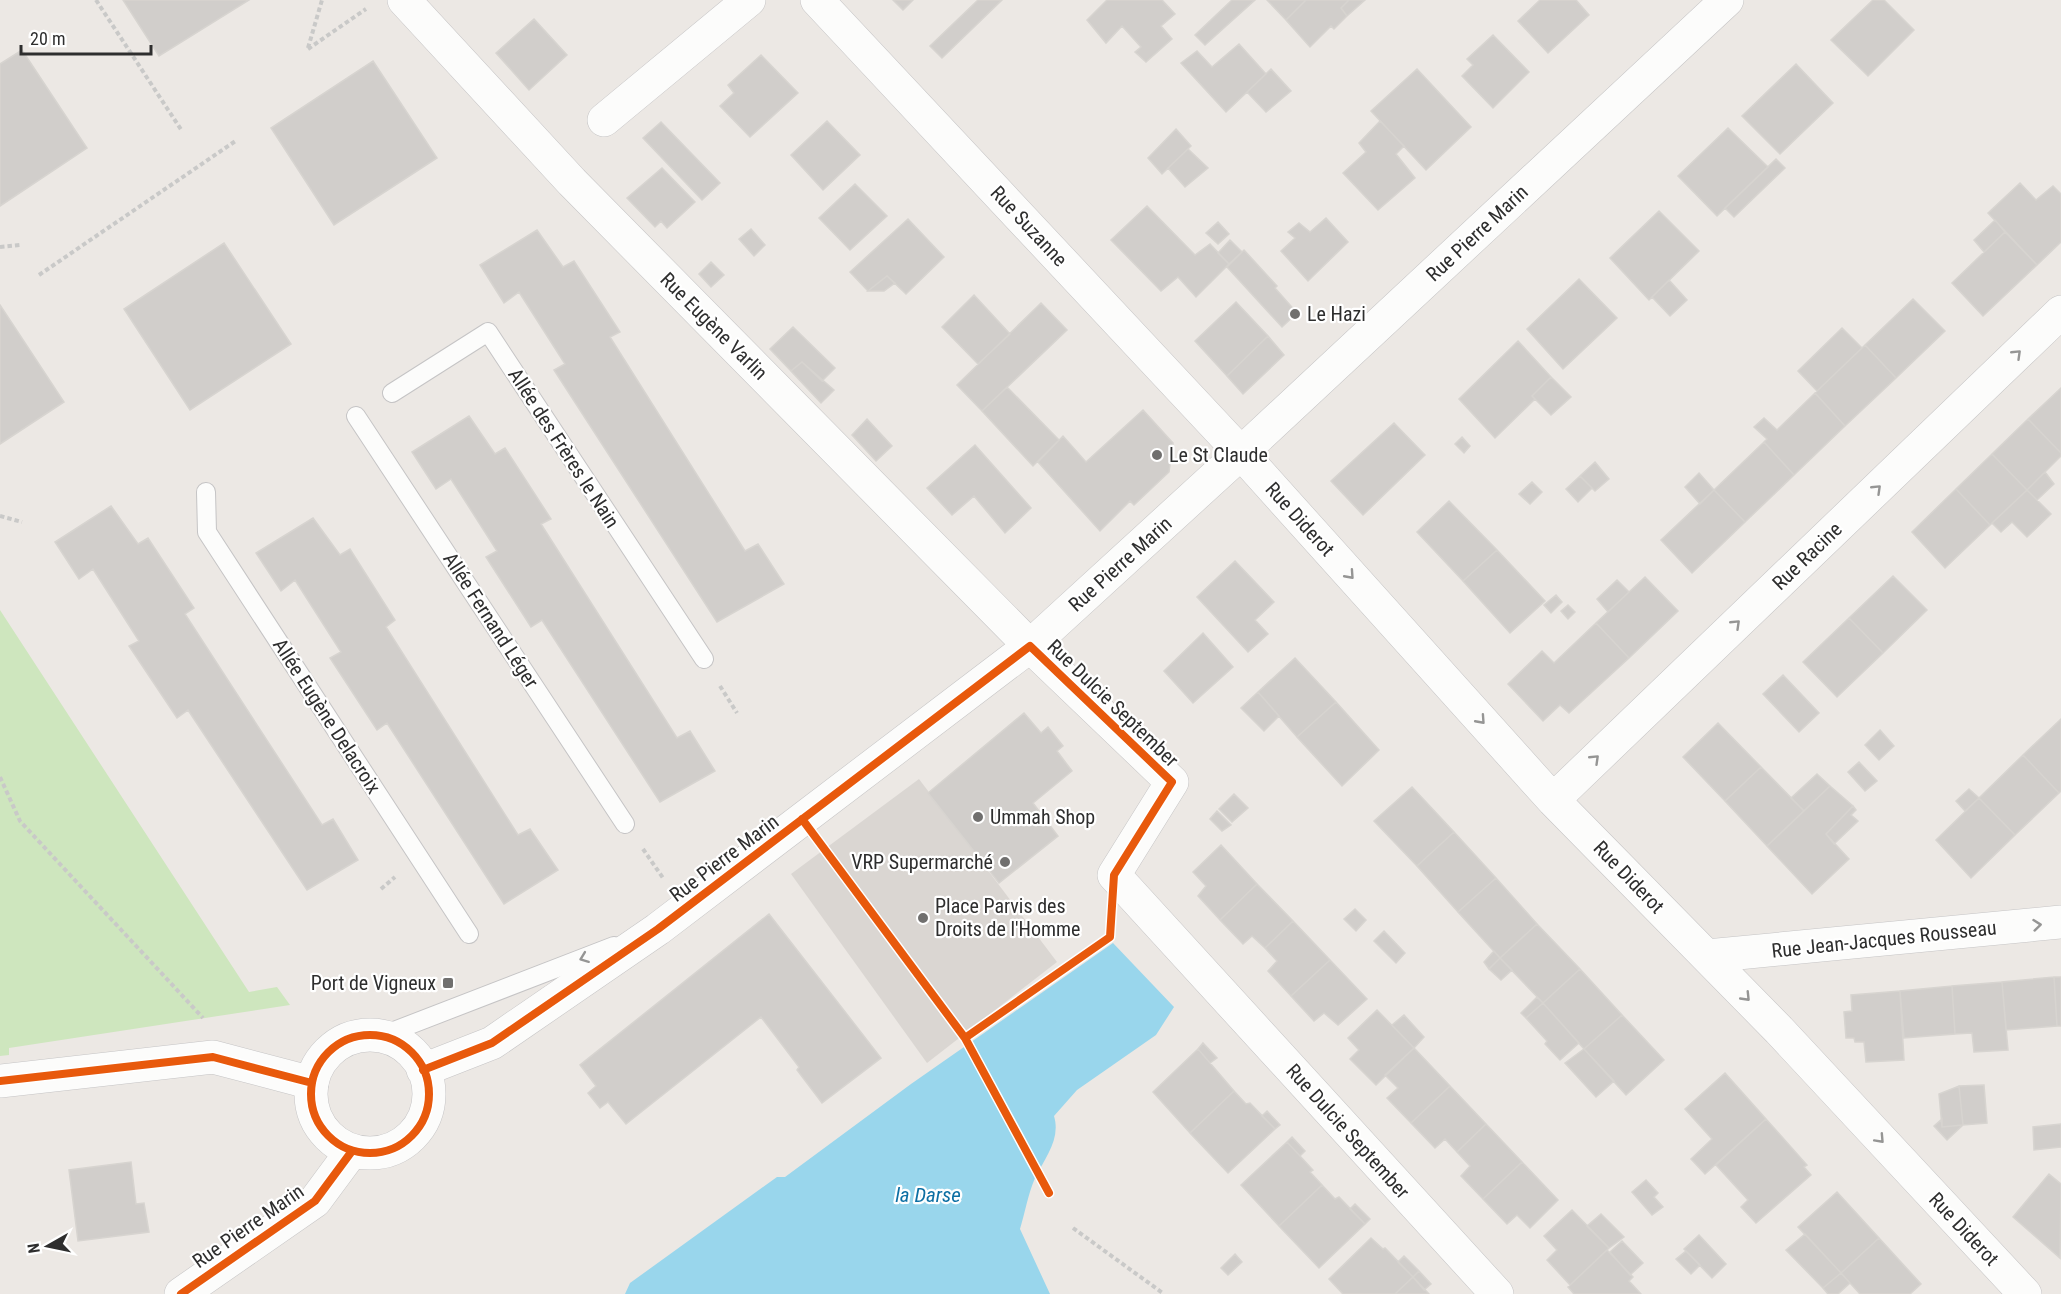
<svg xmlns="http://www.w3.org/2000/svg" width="2061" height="1294" font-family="'Roboto Condensed',sans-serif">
  <rect width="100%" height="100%" fill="#ece8e4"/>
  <path fill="#cee6be" d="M0 610 249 992 277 987 290 1005 9 1048V1055L0 1056Z"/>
  <path fill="#dad6d2" d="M919 779 1057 962 927 1063 791 874Z"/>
  <path fill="#99d6ec" d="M1113 943 1174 1007 1156 1035 1077 1090 1054 1116C1061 1139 1045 1158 1035 1178 1028 1194 1025 1213 1020 1229L1050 1294H625L630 1283 777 1177H785L911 1084Z"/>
  <path fill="#d1cecb" stroke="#d7d4d0" stroke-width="1.5" d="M123 0H249L159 56Z
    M893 0H913L903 10Z
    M978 0H1002L942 58 930 46Z
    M1107 0H1162L1175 14 1161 26 1172 39 1146 62 1135 52 1141 47 1122 26 1106 43 1087 20Z
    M1232 0H1255L1205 45 1195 35Z
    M1267 0H1306L1286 20Z
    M1306 0H1349L1341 8 1347 16 1334 29 1331 26 1310 47 1286 20Z
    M1349 0H1365L1347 16 1341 8Z
    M1540 0H1576L1589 15 1548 53 1518 21Z
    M1873 0H1884L1914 30 1868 76 1831 40Z
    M534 19 567 55 529 90 496 53Z
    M1493 35 1529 72 1493 108 1462 76 1473 65 1467 59Z
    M1239 44 1266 74 1226 112 1181 63 1197 51 1212 67Z
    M22 50 87 148 0 206V64Z
    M761 55 798 93 750 137 720 106 734 93 728 85Z
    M373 61 437 158 334 225 271 128Z
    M1796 64 1833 103 1780 154 1742 116Z
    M1271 69 1291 91 1266 112 1247 92Z
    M1417 69 1471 127 1426 170 1371 111Z
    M827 121 860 155 823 190 791 155Z
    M1380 121 1404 146 1396 154 1415 178 1378 210 1343 173 1366 152 1359 143Z
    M661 122 720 183 702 200 643 138Z
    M1728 128 1768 167 1717 216 1678 176Z
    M1176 129 1191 146 1162 174 1148 158Z
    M1188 149 1208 168 1185 187 1168 168Z
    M1776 159 1785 168 1734 217 1725 208Z
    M662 168 695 202 667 228 661 221 655 227 627 198Z
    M2020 183 2036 200 2053 186 2061 194V242L2037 265 1988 213Z
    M855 184 887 216 850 250 819 218Z
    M1147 206 1195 255 1210 244 1229 264 1196 297 1178 277 1161 291 1111 240Z
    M1659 211 1699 251 1649 300 1610 258Z
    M1326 218 1348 242 1308 281 1281 251 1295 238 1288 232 1299 223 1310 232Z
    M908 219 944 257 906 294 887 276 868 291 850 272Z
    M1995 220 2005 232 1984 252 1974 240Z
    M1218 222 1229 234 1218 244 1206 233Z
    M751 229 765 245 754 256 739 239Z
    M537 230 563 267 574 261 620 332 610 337 745 551 758 544 784 584 717 622 554 370 565 364 519 292 504 303 480 265Z
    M2005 232 2037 265 1983 316 1952 283Z
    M1230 240 1242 252 1229 264 1218 253Z
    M224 243 291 344 190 410 124 309Z
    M1244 250 1277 286 1275 288 1297 313 1282 327 1227 267Z
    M711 262 724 275 711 287 699 274Z
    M887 276 895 283 884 291H868Z
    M1579 279 1617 318 1563 369 1527 329Z
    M1669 280 1687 300 1670 316 1652 297Z
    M974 295 1010 334 978 364 942 327Z
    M1913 299 1945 331 1896 378 1865 345Z
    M1236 302 1268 336 1227 376 1195 341Z
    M1041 303 1067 330 982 411 957 385Z
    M0 305 64 402 0 444Z
    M793 327 835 368 822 381 802 362 791 371 770 349Z
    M1842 328 1862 348 1817 391 1798 371Z
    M1268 336 1284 355 1243 394 1227 376Z
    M1518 341 1551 377 1532 396 1535 399 1495 438 1459 399Z
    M1865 345 1896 378 1845 426 1815 393Z
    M802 362 834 390 821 403 791 371Z
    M1551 377 1571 397 1551 415 1532 396Z
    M1007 387 1059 440 1033 466 982 411Z
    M2061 388V453L2028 419Z
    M1815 393 1845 426 1794 475 1764 442 1767 439 1754 427 1764 418 1777 430Z
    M1143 410 1173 443 1169 472 1134 505 1130 501 1100 531 1038 462 1063 436 1086 462Z
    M469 416 495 454 505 448 551 519 541 524 677 738 690 731 715 771 660 802 542 620 531 627 486 557 497 551 451 479 436 489 412 452Z
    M867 419 892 446 876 461 852 435Z
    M2028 419 2061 453V456L2027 490 1992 454Z
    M1394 423 1425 455 1363 515 1331 481Z
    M1462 437 1470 446 1464 453 1455 444Z
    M1764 442 1794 475 1745 522 1714 490Z
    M975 445 1031 508 1005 533 974 496 952 515 927 488Z
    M1992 454 2027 490 1990 525 1956 489Z
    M1595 462 1609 479 1595 491 1580 476Z
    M2045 472 2054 484 2037 500 2027 490Z
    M1699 473 1714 490 1700 504 1685 487Z
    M1580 476 1592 488 1578 502 1566 489Z
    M1532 482 1542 492 1530 504 1519 494Z
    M1956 489 1990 525 1945 568 1912 532Z
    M1714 490 1745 522 1692 573 1661 540Z
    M2027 490 2051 514 2027 537 2012 522 2001 532 1992 523Z
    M1449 501 1497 550 1463 581 1417 532Z
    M111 506 138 544 148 538 194 608 185 614 322 825 333 819 358 860 307 890 188 710 177 718 129 646 139 641 93 569 79 579 55 542Z
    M313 518 340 555 350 549 395 620 386 627 518 835 530 829 558 870 504 904 387 723 377 730 330 658 341 652 295 580 281 591 256 553Z
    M1497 550 1545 601 1510 633 1463 581Z
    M1235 561 1274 602 1255 620 1268 634 1248 652 1197 597Z
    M1893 576 1927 610 1883 653 1849 618Z
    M1645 577 1678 611 1629 658 1596 623Z
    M1617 580 1629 592 1608 612 1597 599Z
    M1556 595 1562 602 1551 613 1544 605Z
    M1568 605 1575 612 1568 619 1561 611Z
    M1849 618 1883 653 1837 697 1803 662Z
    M1596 623 1629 658 1569 713 1560 705 1543 721 1508 684 1542 651 1554 663Z
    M1203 633 1233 667 1193 703 1164 671Z
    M1295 658 1336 702 1297 737 1258 692Z
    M1783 675 1819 713 1799 732 1763 694Z
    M1258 692 1279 716 1264 731 1241 708Z
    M1336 702 1379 750 1342 786 1297 737Z
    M1024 713 1041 733 1048 727 1063 746 1057 751 1072 771 1033 803 1058 836 999 883 928 793Z
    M2061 719V791L2059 793 2023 755Z
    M1718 723 1761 767 1725 801 1683 757Z
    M1880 730 1894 746 1879 760 1865 745Z
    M2023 755 2059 793 2015 835 1979 798Z
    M1859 762 1877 781 1865 791 1848 772Z
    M1761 767 1804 811 1767 846 1725 801Z
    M1817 774 1830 786 1804 811 1791 798Z
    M1830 786 1853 806 1826 834 1849 859 1812 894 1767 846Z
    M1412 787 1454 832 1417 866 1374 821Z
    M1969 789 1979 798 1965 811 1956 801Z
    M1234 794 1248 808 1232 822 1219 809Z
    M1979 798 2015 835 1971 878 1936 840Z
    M1853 806 1856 810 1851 815 1858 821 1834 844 1826 834Z
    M1217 811 1231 825 1222 831 1210 819Z
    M1454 832 1496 878 1458 912 1417 866Z
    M1221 845 1257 884 1220 920 1198 896 1206 886 1193 872Z
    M1496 878 1537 924 1500 958 1458 912Z
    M1257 884 1293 921 1265 948 1252 936 1243 944 1220 920Z
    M1355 909 1366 920 1356 931 1344 919Z
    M769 914 881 1058 822 1103 797 1070 799 1067 761 1017 626 1124 608 1102 600 1108 588 1093 596 1086 580 1065Z
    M1293 921 1330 960 1291 996 1268 971 1277 961 1265 948Z
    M1537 924 1580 969 1543 1003 1500 958Z
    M1384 931 1405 953 1396 963 1374 941Z
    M1494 951 1500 958 1489 969 1484 962Z
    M1500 958 1512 970 1501 980 1489 969Z
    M1330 960 1367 999 1338 1025 1324 1013 1314 1021 1291 996Z
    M1580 969 1622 1015 1584 1049 1543 1003Z
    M2054 977 2057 1026 2006 1030 2002 982Z
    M2054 977H2061V1026H2057Z
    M2002 982 2008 1050 1974 1052 1972 1033 1955 1034 1952 986Z
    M1952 986 1955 1034 1904 1038 1900 991Z
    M1900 991 1904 1060 1866 1062 1864 1042H1855L1854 1038H1846L1844 1012 1852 1011 1851 995Z
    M1537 997 1543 1003 1526 1018 1521 1013Z
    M1543 1003 1579 1043 1560 1060 1545 1044 1547 1041 1526 1018Z
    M1377 1010 1414 1048 1376 1085 1350 1059 1359 1050 1348 1038Z
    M1404 1015 1424 1037 1414 1048 1392 1025Z
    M1622 1015 1664 1060 1626 1095 1584 1049Z
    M1203 1043 1217 1058 1210 1063 1198 1049Z
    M1414 1048 1450 1086 1411 1123 1387 1098 1398 1088 1385 1075Z
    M1198 1049 1234 1091 1190 1133 1153 1092Z
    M1584 1049 1614 1081 1596 1097 1565 1063Z
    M1725 1073 1766 1119 1705 1174 1691 1159 1712 1139 1685 1109Z
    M1984 1085 1987 1123 1963 1125 1959 1086Z
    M1450 1086 1486 1124 1457 1152 1445 1139 1435 1148 1411 1123Z
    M1959 1086 1963 1125 1942 1127 1939 1094Z
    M1234 1091 1246 1104 1250 1103 1275 1129 1228 1173 1190 1133Z
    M1267 1111 1280 1125 1275 1129 1262 1116Z
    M1766 1119 1807 1165 1804 1167 1811 1175 1756 1223 1741 1207 1748 1200 1716 1165Z
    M1942 1119V1127L1963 1125 1947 1140 1934 1126Z
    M1486 1124 1522 1162 1483 1199 1461 1176 1470 1166 1457 1152Z
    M2061 1124V1147L2034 1150 2033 1127Z
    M1292 1137 1305 1151 1300 1156 1287 1142Z
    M1287 1142 1313 1170 1310 1172 1322 1185 1279 1226 1241 1185Z
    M131 1162 136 1204 144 1203 149 1232 78 1241 69 1170Z
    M1522 1162 1558 1200 1530 1228 1517 1215 1507 1224 1483 1199Z
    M2049 1174 2061 1184 2060 1258 2013 1217Z
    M1646 1180 1658 1193 1654 1197 1663 1207 1652 1215 1632 1192Z
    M1322 1185 1335 1199 1339 1197 1365 1224 1319 1268 1279 1226Z
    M1837 1192 1879 1238 1841 1273 1798 1227Z
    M1355 1204 1370 1219 1365 1224 1350 1209Z
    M1572 1210 1609 1248 1570 1285 1547 1260 1557 1250 1544 1236Z
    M1601 1214 1624 1237 1609 1248 1587 1226Z
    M1805 1234 1841 1273 1823 1288 1786 1250Z
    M1699 1235 1726 1264 1712 1278 1684 1249Z
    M1371 1238 1383 1249 1385 1248 1413 1277 1395 1294H1343L1329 1279Z
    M1879 1238 1921 1284 1910 1294H1860L1841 1273Z
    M1622 1241 1643 1263 1630 1275 1610 1252Z
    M1607 1250 1633 1277 1629 1281 1641 1294H1574L1568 1287Z
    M1686 1251 1700 1265 1691 1274 1676 1259Z
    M1235 1254 1242 1262 1228 1275 1221 1268Z
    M1404 1256 1419 1271 1413 1277 1398 1262Z
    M1419 1271 1431 1284 1424 1290 1413 1277Z
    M1841 1273 1850 1283 1838 1294H1828L1823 1288Z
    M1413 1277 1429 1294H1395Z"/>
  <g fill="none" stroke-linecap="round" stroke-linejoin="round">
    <defs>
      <path id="service" d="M392 393 488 332 704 659
        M356 416 625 824
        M206 492 207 532 469 934
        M381 1036 614 946"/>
      <path id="minor" d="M404 0 572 182 1030 646 1172 782 1114 875 1497 1294
        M817 0 1241 453 1553 800 1779 1030 2025 1294
        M604 120 749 0
        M1553 800 2061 312
        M1707 956 2061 922
        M0 1081 213 1057 312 1083"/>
      <path id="tertiary" d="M311 1094a59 59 0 1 1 118 0a59 59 0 1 1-118 0Z
        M423 1070 492 1043 658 929 1030 646 1241 453 1727 0
        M181 1294 315 1201 352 1151"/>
    </defs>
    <use href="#service" stroke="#c5c4c5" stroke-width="20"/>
    <use href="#minor" stroke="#c5c4c5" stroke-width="34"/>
    <use href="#tertiary" stroke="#c5c4c5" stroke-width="34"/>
    <path stroke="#c9c9c8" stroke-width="4" stroke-dasharray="4.5 3" stroke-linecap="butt" d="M96 0 182 131
      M308 48 322 0
      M308 49 366 9
      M0 247 20 245
      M39 275 237 140
      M0 516 22 522
      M720 686 737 713
      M0 777 20 821 203 1018
      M643 849 663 878
      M825 850 965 1038 1049 1193
      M381 889 395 877
      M965 1038 1107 941 1110 937 1111 932
      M1073 1228 1164 1294"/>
    <use href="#service" stroke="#fcfcfb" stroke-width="18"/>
    <use href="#minor" stroke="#fcfcfb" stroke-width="33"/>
    <use href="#tertiary" stroke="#fcfcfb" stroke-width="33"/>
    <defs>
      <path id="cycleway" d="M802 819 965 1038 1049 1193
        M311 1094a59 59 0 1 1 118 0a59 59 0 1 1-118 0Z
        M423 1070 492 1043 658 929 1030 646 1172 782 1114 875 1110 937 965 1038
        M0 1081 213 1057 312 1083
        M181 1294 315 1201 352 1151"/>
    </defs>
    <use href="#cycleway" stroke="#fff" stroke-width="11"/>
    <use href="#cycleway" stroke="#e8590c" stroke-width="8"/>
  </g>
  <defs><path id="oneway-chevron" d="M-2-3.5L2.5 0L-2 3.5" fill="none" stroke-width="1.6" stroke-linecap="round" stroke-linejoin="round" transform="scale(1.5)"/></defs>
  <g stroke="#959594">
    <use href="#oneway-chevron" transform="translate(2017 354) rotate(-44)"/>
    <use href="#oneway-chevron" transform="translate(1877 489) rotate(-44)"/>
    <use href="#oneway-chevron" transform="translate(1350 575) rotate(48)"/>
    <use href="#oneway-chevron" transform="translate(1736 624) rotate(-44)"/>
    <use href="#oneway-chevron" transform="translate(1481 720) rotate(48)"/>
    <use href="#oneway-chevron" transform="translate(1595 759) rotate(-44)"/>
    <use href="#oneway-chevron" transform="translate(2037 925) rotate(-6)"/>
    <use href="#oneway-chevron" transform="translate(584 958) rotate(159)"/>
    <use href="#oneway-chevron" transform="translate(1746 997) rotate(46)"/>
    <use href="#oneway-chevron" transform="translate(1880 1139) rotate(47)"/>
  </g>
  <g fill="#706f6e" stroke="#fff" stroke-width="2">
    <circle cx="1295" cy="314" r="6"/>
    <circle cx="1157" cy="455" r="6"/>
    <circle cx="978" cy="817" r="6"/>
    <circle cx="1005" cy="862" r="6"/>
    <circle cx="923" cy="918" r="6"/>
    <rect x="442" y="977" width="12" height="12" rx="3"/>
  </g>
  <g text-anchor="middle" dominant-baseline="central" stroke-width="4.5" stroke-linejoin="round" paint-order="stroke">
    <g font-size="20" fill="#2e2e2e" stroke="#fff">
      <text transform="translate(1029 226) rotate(47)">Rue Suzanne</text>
      <text transform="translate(1477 233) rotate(-43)">Rue Pierre Marin</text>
      <text transform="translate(714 326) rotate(45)">Rue Eugène Varlin</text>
      <text transform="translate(564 448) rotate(57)">Allée des Frères le Nain</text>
      <text transform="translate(1300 519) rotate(48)">Rue Diderot</text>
      <text transform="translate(1807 556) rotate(-44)">Rue Racine</text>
      <text transform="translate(1120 564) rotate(-42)">Rue Pierre Marin</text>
      <text transform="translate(491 620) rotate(57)">Allée Fernand Léger</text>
      <text transform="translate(1113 703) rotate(44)">Rue Dulcie September</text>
      <text transform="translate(327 716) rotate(57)">Allée Eugène Delacroix</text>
      <text transform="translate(724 858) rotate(-37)">Rue Pierre Marin</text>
      <text transform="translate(1629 877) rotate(46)">Rue Diderot</text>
      <text transform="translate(1884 939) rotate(-6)">Rue Jean-Jacques Rousseau</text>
      <text transform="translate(1348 1131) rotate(48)">Rue Dulcie September</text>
      <text transform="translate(248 1226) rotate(-35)">Rue Pierre Marin</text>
      <text transform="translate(1964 1229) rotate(47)">Rue Diderot</text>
    </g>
    <g font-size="20" fill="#2e2e2e" stroke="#fff" text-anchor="start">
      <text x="1307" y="314">Le Hazi</text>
      <text x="1169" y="455">Le St Claude</text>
      <text x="990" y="817">Ummah Shop</text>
      <text x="993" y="862" text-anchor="end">VRP Supermarché</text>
      <text x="935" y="906">Place Parvis des<tspan x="935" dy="23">Droits de l'Homme</tspan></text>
      <text x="436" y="983" text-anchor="end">Port de Vigneux</text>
    </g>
    <g font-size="21" font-style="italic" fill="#0d6fa3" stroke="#fff">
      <text x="928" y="1195">la Darse</text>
    </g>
  </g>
  <g transform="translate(48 1246) rotate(261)" stroke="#ffffff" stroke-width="4.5" paint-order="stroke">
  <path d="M0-4.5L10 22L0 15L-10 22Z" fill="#2e2e2e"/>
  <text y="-9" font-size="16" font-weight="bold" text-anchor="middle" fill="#2e2e2e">N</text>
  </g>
  <path d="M21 45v9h130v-9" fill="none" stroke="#2e2e2e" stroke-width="3"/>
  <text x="30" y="45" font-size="18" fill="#2e2e2e" stroke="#ffffff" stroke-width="4.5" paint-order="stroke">20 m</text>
</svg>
